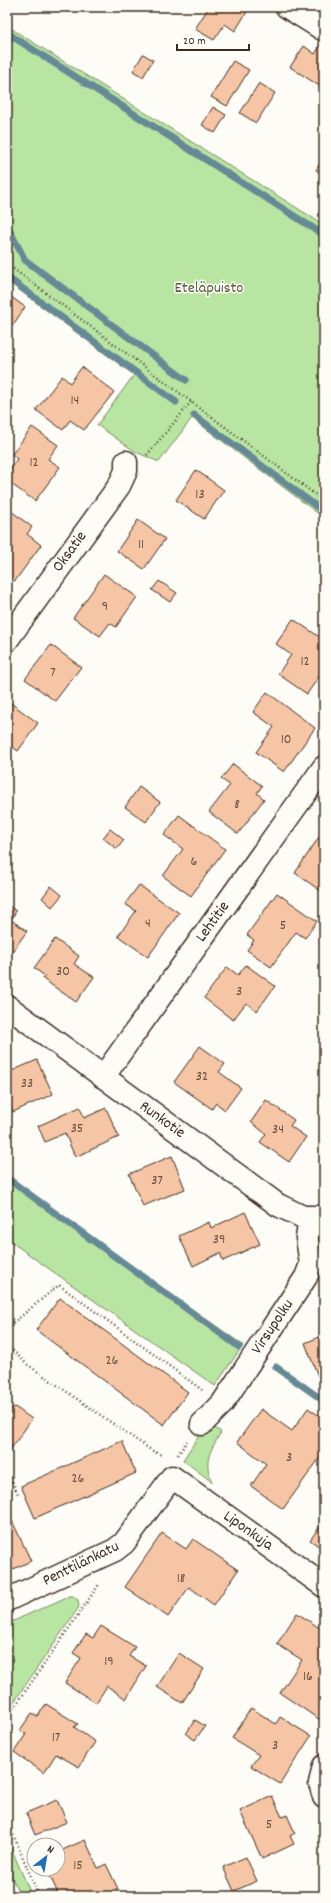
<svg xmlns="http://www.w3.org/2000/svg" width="331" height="1903" font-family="Dekko,sans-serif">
  <rect width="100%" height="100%" fill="#fdfcf7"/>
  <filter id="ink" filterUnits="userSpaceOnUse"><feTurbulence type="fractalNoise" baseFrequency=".025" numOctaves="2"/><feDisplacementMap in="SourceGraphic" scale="8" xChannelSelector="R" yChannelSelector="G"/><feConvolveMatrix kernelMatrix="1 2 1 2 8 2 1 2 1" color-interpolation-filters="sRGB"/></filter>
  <g filter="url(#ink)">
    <path fill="#b9e5a3" stroke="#7a8860" d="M7 26 324 225V518L192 418 159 462 136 452 97 425 134 375 7 281Z
      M7 1178 243 1345 215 1386 7 1239Z
      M206 1425H210L221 1432C210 1452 203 1460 212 1482L183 1460Z
      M69 1596H73L78 1600 79 1607 7 1712V1624Z
      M11 1848 32 1896H20L7 1866V1850Z"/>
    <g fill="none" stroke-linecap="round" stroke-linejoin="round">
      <path stroke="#668a95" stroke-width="7" d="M7 33 324 235
        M7 226 25 260 186 380
        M7 277 176 402
        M194 415 324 512
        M7 1178 239 1347
        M276 1367 324 1401"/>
    </g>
    <path fill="#f6c5a6" stroke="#3b2a1e" d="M209 7H250L235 31 225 24 214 40 195 29Z
      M304 46 315 54 320 46 324 48V89L290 67Z
      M143 54 153 60 143 77 133 71Z
      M233 61 249 70 227 106 211 97Z
      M259 83 275 93 256 123 240 113Z
      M213 107 226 115 215 133 202 125Z
      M324 157V175L316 170Z
      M7 294 25 307 13 325 7 322Z
      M82 367 114 392 84 430 70 420 63 430 36 410 62 376 70 383Z
      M32 427 58 445 48 459 60 467 35 501 7 481V473L17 459 12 454Z
      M196 470 224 490 204 519 176 500Z
      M11 511 32 527 27 534 41 545 15 581 7 575V517Z
      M138 520 165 539 144 569 117 551Z
      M104 574 137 597 116 627 110 623 100 636 73 618Z
      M159 581 177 593 170 602 152 590Z
      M293 619 324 640V669L307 694 278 674 291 655 276 644Z
      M51 645 81 667 55 701 25 679Z
      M267 692 315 728 284 772 256 752 274 727 253 712Z
      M8 701 38 723 18 751 7 743Z
      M233 764 262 786 257 793 264 799 238 834 209 812 230 785 221 779Z
      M139 787 160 802 146 822 125 807Z
      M179 815 225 849 191 896 163 876 183 849 164 835Z
      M110 829 124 840 117 849 103 838Z
      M319 837 324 841V893L295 873Z
      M139 885 179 913 148 957 118 936 136 911 125 904Z
      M51 886 62 895 52 907 42 898Z
      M277 893 317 921 305 938 296 932 271 967 247 950 254 940 247 935Z
      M7 905 16 911 11 920 27 931 7 959Z
      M55 939 79 956 74 964 94 977 76 1002 43 979 45 976 34 968Z
      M246 965 275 986 257 1011 246 1003 233 1020 204 998 227 967 238 975Z
      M200 1046 225 1064 219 1072 241 1088 225 1110 216 1103 212 1109 174 1082Z
      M37 1060 53 1094 13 1112 7 1098V1073Z
      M266 1100 294 1120 290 1126 306 1137 289 1162 260 1142 266 1134 251 1122Z
      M80 1107 84 1118 106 1108 119 1137 75 1157 65 1133 45 1142 38 1126Z
      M172 1156 185 1189 143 1206 129 1174Z
      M245 1212 260 1244 223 1261 220 1253 193 1266 179 1236 209 1222 211 1228Z
      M60 1298 188 1392 164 1425 36 1330Z
      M324 1335V1383L321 1384 305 1343Z
      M15 1407 32 1419 8 1453 7 1411Z
      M308 1408 324 1419V1452L283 1509 251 1486 266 1464 237 1442 261 1409 292 1431Z
      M122 1441 136 1473 35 1518 21 1486Z
      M7 1510 31 1561 7 1572Z
      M324 1521V1550L310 1540Z
      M162 1533 186 1549 193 1539 238 1570 214 1605 189 1587 168 1617 125 1587Z
      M297 1613 324 1631V1720L323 1722 280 1693 302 1660 277 1644Z
      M101 1626 135 1647 129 1656 146 1666 126 1699 107 1686 96 1703 65 1683 81 1658 73 1653 86 1634 93 1638Z
      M179 1653 204 1669 182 1703 157 1687Z
      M46 1704 78 1724 74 1727 95 1742 79 1767 56 1754 44 1773 14 1752 26 1734 20 1730 32 1713 37 1716Z
      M251 1708 276 1724 280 1717 311 1736 280 1784 251 1766 259 1755 232 1738Z
      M195 1720 205 1726 195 1740 186 1734Z
      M272 1796 282 1817 287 1815 295 1833 290 1836 294 1844 262 1859 240 1811Z
      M57 1800 67 1822 35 1835 26 1813Z
      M85 1840 98 1868 106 1864 118 1889 103 1896H59L47 1869H58V1852Z
      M246 1857 257 1881 234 1891 223 1867Z"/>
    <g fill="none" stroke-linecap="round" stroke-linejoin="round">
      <defs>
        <path id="minor" d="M287 7 324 30
          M7 640 119 486 126 471V462
          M7 1006 278 1205 303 1217H324
          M103 1077 324 767
          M202 1424 222 1404 306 1277 311 1264 307 1238 310 1217
          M7 1600 115 1550 124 1543 172 1477 324 1586
          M324 1766 320 1783 324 1797"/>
      </defs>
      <use href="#minor" stroke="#3b2a1e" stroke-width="25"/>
      <path stroke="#3b2a1e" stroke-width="2.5" stroke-dasharray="1 3" stroke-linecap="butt" d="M7 264 324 501
        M147 455 191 402
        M7 1328 59 1285 202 1390
        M7 1345 28 1365 151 1450 163 1456
        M178 1455 187 1441
        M7 1471 18 1494
        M7 1718 100 1583
        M7 1820 39 1896"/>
      <use href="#minor" stroke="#fdfcf7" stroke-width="22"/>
    </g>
  </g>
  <g text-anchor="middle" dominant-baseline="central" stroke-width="3" stroke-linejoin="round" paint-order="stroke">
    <g font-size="14" fill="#6a5140">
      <text x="75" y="401">14</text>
      <text x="34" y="463">12</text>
      <text x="200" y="495">13</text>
      <text x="141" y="545">11</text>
      <text x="105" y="607">9</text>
      <text x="305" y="662">12</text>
      <text x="53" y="673">7</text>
      <text x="286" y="740">10</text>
      <text x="237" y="805">8</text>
      <text x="194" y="862">6</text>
      <text x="148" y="924">4</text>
      <text x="283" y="926">5</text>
      <text x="63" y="972">30</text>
      <text x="239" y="992">3</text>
      <text x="202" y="1077">32</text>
      <text x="27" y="1084">33</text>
      <text x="77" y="1129">35</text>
      <text x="278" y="1130">34</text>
      <text x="157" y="1181">37</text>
      <text x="219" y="1240">39</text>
      <text x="112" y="1361">26</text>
      <text x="289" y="1458">3</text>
      <text x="78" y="1479">26</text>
      <text x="181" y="1579">18</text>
      <text x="109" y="1662">19</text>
      <text x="308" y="1677">16</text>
      <text x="56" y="1738">17</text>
      <text x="275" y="1746">3</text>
      <text x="269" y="1825">5</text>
      <text x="78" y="1866">15</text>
    </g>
    <g font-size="16" fill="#5a593f" stroke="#fdfcf7">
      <text x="209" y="288">Eteläpuisto</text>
    </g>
    <g font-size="16" fill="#3b2a1e" stroke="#fdfcf7">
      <text transform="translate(70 552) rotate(-54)">Oksatie</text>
      <text transform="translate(213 922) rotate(-54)">Lehtitie</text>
      <text transform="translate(162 1120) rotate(36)">Runkotie</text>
      <text transform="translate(273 1327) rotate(-56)">Virsupolku</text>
      <text transform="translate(248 1531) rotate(35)">Liponkuja</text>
      <text transform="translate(81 1564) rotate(-26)">Penttilänkatu</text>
    </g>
  </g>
  <rect width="331" height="1903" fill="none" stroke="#fdfcf7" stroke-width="24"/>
  <rect x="12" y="12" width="307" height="1879" fill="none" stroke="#3b2a1e" stroke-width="1.5" filter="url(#ink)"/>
  <g transform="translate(46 1857) rotate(31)"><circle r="19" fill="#fdfcf7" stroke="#afa8a0"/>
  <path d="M0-3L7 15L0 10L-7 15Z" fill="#1f6fb2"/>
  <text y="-6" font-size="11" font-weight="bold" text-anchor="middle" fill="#3b2a1e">N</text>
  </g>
  <path d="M177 44v6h72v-6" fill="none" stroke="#3b2a1e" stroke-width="2"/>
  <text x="183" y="44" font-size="12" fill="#3b2a1e" stroke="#fdfcf7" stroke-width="3" paint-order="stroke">20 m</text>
</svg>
